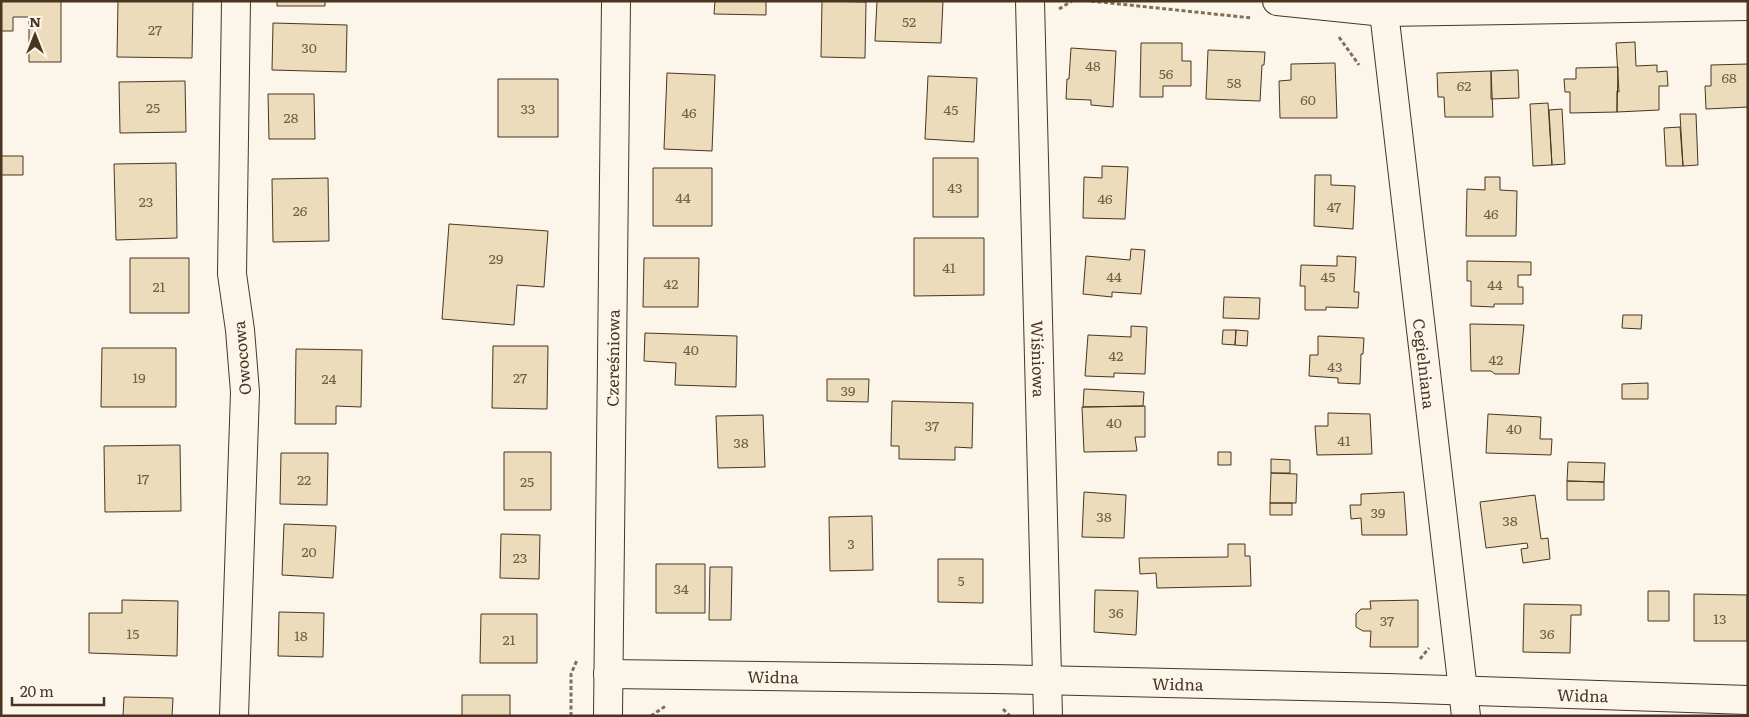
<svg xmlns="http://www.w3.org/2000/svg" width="1749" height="717" font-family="Literata,serif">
  <rect width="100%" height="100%" fill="#fbf6e9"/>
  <path fill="#ecdcbc" stroke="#4a3520" d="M1 1H61V62H29V17H13V31H1Z
    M118 1H193L192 58 117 57Z
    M277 1H325V6H277Z
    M715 1H766V15L714 14Z
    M822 1 866 2 865 58 821 57Z
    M877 1H943L941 43 875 41Z
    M273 23 347 25 346 72 272 70Z
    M1635 42 1636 66 1657 65V72L1667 71 1668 86H1659V110L1617 112V91L1619 92 1616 43Z
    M1141 43H1182V61H1191V86H1163V97H1140Z
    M1071 48 1116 51 1113 107 1091 105V100L1066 99 1067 79H1069Z
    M1208 50 1265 52 1264 65H1262L1260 101 1206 99Z
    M1335 63 1337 118H1280L1279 81 1291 80V64Z
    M1748 64V107L1706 109 1705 86H1711V65Z
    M1618 67 1617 112 1570 113V92H1565L1564 79H1576V68Z
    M1518 70 1519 98 1491 99V71Z
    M1491 71 1493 117H1445L1444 97H1438L1437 73Z
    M667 73 715 75 712 151 664 149Z
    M928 76 977 78 974 142 925 139Z
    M498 79H558V137H498Z
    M185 81 186 132 120 133 119 82Z
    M268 94H314L315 139H269Z
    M1548 103 1552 165 1533 166 1530 104Z
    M1562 109 1565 164 1552 165 1549 110Z
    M1680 114H1696L1698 165 1683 166Z
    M1680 127 1683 166H1666L1664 128Z
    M1 156H23V175H1Z
    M933 158H978V217H933Z
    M176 163 177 238 116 240 114 164Z
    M1102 166 1128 167 1125 219 1083 218 1084 177 1102 178Z
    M653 168H712V226H653Z
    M1315 175H1331V185L1355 186 1353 229 1314 226Z
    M1485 177H1500V190L1517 191 1516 236H1466L1467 189 1485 190Z
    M328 178 329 241 273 242 272 179Z
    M449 224 548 231 544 287 517 285 514 325 442 319Z
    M914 238H984V295L914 296Z
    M1131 249 1145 250 1141 294 1112 292V297L1083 294 1086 256 1130 260Z
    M1337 256 1356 257 1354 292H1359L1358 308 1326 307V310H1305V286H1300L1301 265 1337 266Z
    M130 258H189V313H130Z
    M644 258H699L698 307H643Z
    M1467 261 1531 262V275H1518V287H1523V304H1494V307L1471 306V281H1467Z
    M1224 297 1260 298 1259 319 1223 318Z
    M1623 315H1642L1641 329 1622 328Z
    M1470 324 1524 325 1519 374H1495L1491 371H1471Z
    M1131 326 1147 327 1145 374 1114 373V377L1085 376 1088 335 1131 337Z
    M1223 330H1236L1235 345 1222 344Z
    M1236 330 1248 331 1247 346 1235 345Z
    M645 333 737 336 736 387 675 385 676 363 644 361Z
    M1318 336 1364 338 1363 354H1361L1360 384 1338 383V378L1309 376 1310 355H1318Z
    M493 346H548L547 409 492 408Z
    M102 348H176V407H101Z
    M296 349 362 350 361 407 336 406V424H295Z
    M827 379H869L868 402 827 401Z
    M1648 383V399H1622V384Z
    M1084 389 1144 392 1143 406 1083 407Z
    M892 401 973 403 972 448 955 447V460L899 459V446H891Z
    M1145 406V437H1135L1137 451 1084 452 1082 407Z
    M1328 413 1370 414 1372 454 1317 455 1315 426H1328Z
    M1488 414 1541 417 1540 439H1552L1551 455 1486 453Z
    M763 415 765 467 718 468 716 416Z
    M180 445 181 511 105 512 104 446Z
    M504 452H551V510H504Z
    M1218 452H1231V465H1218Z
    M281 453H328L327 505 280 504Z
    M1271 459 1290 460V473H1271Z
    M1568 462 1605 463 1604 482 1567 481Z
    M1271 473 1297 474 1296 503H1270Z
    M1567 481 1604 482V500H1567Z
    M1084 492 1126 495 1124 538 1082 537Z
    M1404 492 1407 535H1362L1361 518 1351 519 1350 505H1361V494Z
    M1535 495 1541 539 1548 538 1550 559 1523 563 1521 549 1528 548 1527 543 1486 548 1480 502Z
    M1270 503H1292V515H1270Z
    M872 516 873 570 830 571 829 517Z
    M284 524 336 526 333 578 282 575Z
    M501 534 540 535 539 579 500 578Z
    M1228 544H1245V556H1250L1251 586 1157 588 1156 573 1140 574 1139 558 1228 557Z
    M938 559H983V603L938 602Z
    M656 564H705V613H656Z
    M710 567H732L731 620H709Z
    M1095 590 1138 591 1136 635 1094 632Z
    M1648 591H1669V621H1648Z
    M1694 594 1747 595V641H1694Z
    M122 600 178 601 177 656 89 653V613H122Z
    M1418 600V647H1370L1371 631H1363L1356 627V614L1361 609H1371L1370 601Z
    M1524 604 1581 605V615H1571L1570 653 1523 652Z
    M279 612 324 613 323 657 278 656Z
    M481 614H537V663H480Z
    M462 695H510V716H462Z
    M124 697 173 698 172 716H123Z"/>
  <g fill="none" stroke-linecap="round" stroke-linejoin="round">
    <defs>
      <g id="street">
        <path id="s1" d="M1030 1 1048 716"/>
        <path d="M1277 1 1384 12 1748 6"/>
        <path id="s2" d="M1384 12 1466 716"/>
        <path id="s3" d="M608 674 993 679 1387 688 1748 700"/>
        <path d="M234 716 245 392 240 330 232 274 236 1"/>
        <path id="s4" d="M608 716 616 1"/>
      </g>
    </defs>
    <use href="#street" stroke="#4a3520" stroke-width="30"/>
    <path stroke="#7f6f5c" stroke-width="3" stroke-dasharray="4 2.5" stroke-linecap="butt" d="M1091 1 1252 18
      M1059 9 1072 1
      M1339 37 1359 65
      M1420 659 1429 648
      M1003 709 1010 716
      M571 716V674L577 660
      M651 716 667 705"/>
    <use href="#street" stroke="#fbf6e9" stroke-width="28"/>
  </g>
  <g text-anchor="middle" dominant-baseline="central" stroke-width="4" stroke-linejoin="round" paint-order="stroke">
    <g font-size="14" fill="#725f47">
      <text x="909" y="21">52</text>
      <text x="155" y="29">27</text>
      <text x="309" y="47">30</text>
      <text x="1093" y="65">48</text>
      <text x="1166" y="73">56</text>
      <text x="1729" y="77">68</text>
      <text x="1234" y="82">58</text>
      <text x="1464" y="85">62</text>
      <text x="1308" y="99">60</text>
      <text x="153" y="107">25</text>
      <text x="528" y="108">33</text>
      <text x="951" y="109">45</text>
      <text x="689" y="112">46</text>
      <text x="291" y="117">28</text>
      <text x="955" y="187">43</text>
      <text x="683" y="197">44</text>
      <text x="1105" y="198">46</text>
      <text x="146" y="201">23</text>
      <text x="1334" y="206">47</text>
      <text x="300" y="210">26</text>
      <text x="1491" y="213">46</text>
      <text x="496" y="258">29</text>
      <text x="949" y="267">41</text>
      <text x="1114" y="276">44</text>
      <text x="1328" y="276">45</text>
      <text x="671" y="283">42</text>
      <text x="1495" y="284">44</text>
      <text x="159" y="286">21</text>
      <text x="691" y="349">40</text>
      <text x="1116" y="355">42</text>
      <text x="1496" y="359">42</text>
      <text x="1335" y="366">43</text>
      <text x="139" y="377">19</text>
      <text x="520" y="377">27</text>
      <text x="329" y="378">24</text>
      <text x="848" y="390">39</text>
      <text x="1114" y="422">40</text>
      <text x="932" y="425">37</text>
      <text x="1514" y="428">40</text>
      <text x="1344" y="440">41</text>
      <text x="741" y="442">38</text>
      <text x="143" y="478">17</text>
      <text x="304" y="479">22</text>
      <text x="527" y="481">25</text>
      <text x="1378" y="512">39</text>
      <text x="1104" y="516">38</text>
      <text x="1510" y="520">38</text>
      <text x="851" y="543">3</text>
      <text x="309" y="551">20</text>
      <text x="520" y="557">23</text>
      <text x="961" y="580">5</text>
      <text x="681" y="588">34</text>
      <text x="1116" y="612">36</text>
      <text x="1720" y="618">13</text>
      <text x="1387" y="620">37</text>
      <text x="133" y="633">15</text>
      <text x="1547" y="633">36</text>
      <text x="301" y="635">18</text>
      <text x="509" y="639">21</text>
    </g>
    <g font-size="16" fill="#4a3520" stroke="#fbf6e9">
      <text transform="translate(241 358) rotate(-95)">Owocowa</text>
      <text stroke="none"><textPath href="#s4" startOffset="358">Czereśniowa</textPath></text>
      <text stroke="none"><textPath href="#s1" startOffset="358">Wiśniowa</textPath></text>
      <text stroke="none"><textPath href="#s2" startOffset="354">Cegielniana</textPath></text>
      <text stroke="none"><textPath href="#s3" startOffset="165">Widna</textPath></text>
      <text stroke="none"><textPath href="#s3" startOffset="570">Widna</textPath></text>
      <text stroke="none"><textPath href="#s3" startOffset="975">Widna</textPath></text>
    </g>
  </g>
  <rect width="1749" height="717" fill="none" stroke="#4a3520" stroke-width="5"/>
  <g transform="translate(35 35)" stroke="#fbf6e9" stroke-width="4" paint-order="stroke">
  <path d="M0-4L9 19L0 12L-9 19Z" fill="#4a3520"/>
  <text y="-8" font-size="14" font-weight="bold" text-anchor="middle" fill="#4a3520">N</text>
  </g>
  <path d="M12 697v8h92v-8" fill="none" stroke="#4a3520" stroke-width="2.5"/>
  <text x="20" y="697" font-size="15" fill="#4a3520" stroke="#fbf6e9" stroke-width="4" paint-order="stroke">20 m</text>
</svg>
